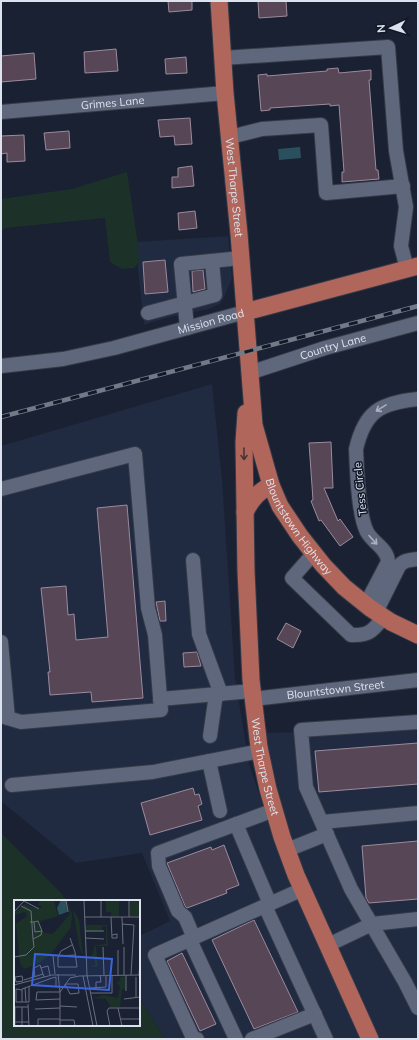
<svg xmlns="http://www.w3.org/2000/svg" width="419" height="1040" font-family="Mulish,sans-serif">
  <rect width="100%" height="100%" fill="#1a2132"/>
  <path fill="#202a40" d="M228 236 232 278 224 298 220 304 209 309 166 318 144 325 135 242Z
    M212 384 222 479 235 677 249 764 281 858 299 905 361 1039H165L139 997V936L170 921 142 853 76 863 1 801V446Z
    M418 728V1039H379L303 875 282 820 266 744 267 733Z"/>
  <path fill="#1c3228" d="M127 172 138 245 139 262 134 268 122 269 110 262 105 218 5 228 1 231V199L72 189Z
    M1 833 60 892 67 901H15V1025H139V997L165 1039H1Z"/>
  <path fill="#2b505d" d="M300 147 301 158 279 160 278 149Z"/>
  <path fill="#564656" stroke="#9c8a9d" d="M168 1H192V10L169 12Z
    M258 1H286L287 16 259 18Z
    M116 49 118 71 85 73 84 52Z
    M34 53 36 79 1 82V56Z
    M186 57 187 73 166 74 165 59Z
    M338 68 339 73 371 70V80H369L376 170H378L379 179 342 182V172H344L339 105 330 106V104L270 108V110L261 111 258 75 267 74V76L327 71V69Z
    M190 118 192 144 175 145 174 136 160 137 158 120Z
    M69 131 70 148 46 150 44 133Z
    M24 135 25 161 7 162V153L1 154V136Z
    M192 166 194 186 172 188V177H178V168Z
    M195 211 197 228 179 230 178 213Z
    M165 260 168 292 145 294 143 262Z
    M203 270 205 289 193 292 192 271Z
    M331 442 333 488H324L338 521 340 519 353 537 340 546 321 520 319 521 311 501 313 500 309 443Z
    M127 505 143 698 92 702 91 692 50 695 48 672H50L41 588 66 586 68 615 74 614 76 640 108 637 97 508Z
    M165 601 166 621H160L156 602Z
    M286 623 301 631 293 648 277 639Z
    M197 652 201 666 184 667 183 653Z
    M418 743V784L319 792 315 751Z
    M193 788 195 795 199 794 202 804 198 806 202 820 150 835 141 803Z
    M418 841V899L369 903 366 898 362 846Z
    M224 845 239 885 226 890 227 893 187 908 185 906 167 863 211 847 212 850Z
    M254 920 298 1012 254 1029 212 940Z
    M182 953 216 1024 200 1031 167 961Z"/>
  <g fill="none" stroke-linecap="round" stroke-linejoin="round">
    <defs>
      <g id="minor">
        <path d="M223 58 388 47 396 151 406 207 401 246 407 269"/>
        <path id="s1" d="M1 112 225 93"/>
        <path d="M230 137 262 129 321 125 326 193 403 186"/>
        <path d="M148 313 215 295 212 261"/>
        <path d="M187 328 181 264 241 258"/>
        <path id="s2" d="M1 366 63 359 114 348 245 312"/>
        <path id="s3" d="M249 373 325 348 418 323"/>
        <path d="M1 489 135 454 148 608 155 635 161 710 21 722 1 716"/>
        <path d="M314 553 292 578 351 635C370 636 373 630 384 617"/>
        <path d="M193 560 199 634 221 694"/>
        <path d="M366 604 388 562C388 549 373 543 367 532 358 514 357 471 356 449 365 411 380 403 418 399"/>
        <path d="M376 612 399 566C404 560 410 560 418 559"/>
        <path d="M1 642 8 718"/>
        <path d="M160 699 252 691"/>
        <path id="s4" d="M253 699 418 680"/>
        <path d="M418 722 301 730 306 787 351 889 405 982 418 1008"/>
        <path d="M210 736 216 694"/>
        <path d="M209 761 220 811"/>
        <path d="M12 785 153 772 260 751"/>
        <path d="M322 822 418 813"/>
        <path d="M236 824 270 904"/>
        <path d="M287 850 327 834"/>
        <path d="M265 906 326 1039"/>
        <path d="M194 938 185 917 178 911 159 866 158 853 274 810"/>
        <path d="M190 940 236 1039"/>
        <path d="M328 945 372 924 418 919"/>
        <path d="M197 1039 193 1038 155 955 303 889"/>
        <path d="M252 1039 315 1014"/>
      </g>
      <g id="major">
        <path id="s5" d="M219 1 225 93 239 234 254 425 271 485 280 506 300 536 323 565 344 587 370 608 391 622 418 635"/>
        <path d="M245 312 418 266"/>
        <path id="s6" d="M246 413 244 442 246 571 251 680 259 747 268 789 282 837 296 875 370 1039"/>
        <path d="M245 512C252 499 258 492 271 485"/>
      </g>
    </defs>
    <use href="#minor" stroke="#353a48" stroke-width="16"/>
    <use href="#major" stroke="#353a48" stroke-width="19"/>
    <use href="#minor" stroke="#5e677b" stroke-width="14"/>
    <use href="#major" stroke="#b1665b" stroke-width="17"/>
    <defs>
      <path id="rail" d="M1 417 418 306"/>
    </defs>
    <use href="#rail" stroke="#727987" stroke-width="4.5"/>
    <use href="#rail" stroke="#111828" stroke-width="3" stroke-dasharray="9" stroke-linecap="butt"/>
  </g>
  <defs><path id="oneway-shaft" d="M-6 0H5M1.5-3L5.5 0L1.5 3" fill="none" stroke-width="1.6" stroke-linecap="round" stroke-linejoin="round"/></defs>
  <g stroke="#aab1c0">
    <use href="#oneway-shaft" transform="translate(381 408) rotate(148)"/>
    <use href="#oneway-shaft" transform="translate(373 540) rotate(48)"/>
  </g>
  <use stroke="#49333a" href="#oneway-shaft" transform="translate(244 454) rotate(89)"/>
  <g text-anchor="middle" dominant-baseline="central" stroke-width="3" stroke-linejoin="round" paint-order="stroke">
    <g font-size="11" fill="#dde3ee" stroke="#111828">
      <text stroke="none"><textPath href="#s1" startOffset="112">Grimes Lane</textPath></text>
      <text stroke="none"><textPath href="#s5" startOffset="187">West Tharpe Street</textPath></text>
      <text stroke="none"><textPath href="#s2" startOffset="215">Mission Road</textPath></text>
      <text stroke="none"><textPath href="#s3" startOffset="88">Country Lane</textPath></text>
      <text transform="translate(360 489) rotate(-96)">Tess Circle</text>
      <text stroke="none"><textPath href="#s5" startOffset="538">Blountstown Highway</textPath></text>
      <text stroke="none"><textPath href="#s4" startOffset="83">Blountstown Street</textPath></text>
      <text stroke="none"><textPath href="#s6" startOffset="355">West Tharpe Street</textPath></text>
    </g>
  </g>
  <g transform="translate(14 900)">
    <rect width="126" height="126" fill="#1a2132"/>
    <path d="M26 0H40L44 16 24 22 30 33 39 34 56 14 53 0 58 14 57 27 37 54 25 63 10 69 6 63 2 24 13 16 11 12 0 15V13L11 4 25 10 28 6 24 5ZM92 0H105V16H97V12H92ZM115 0H126V16H116ZM59 9 65 20 69 57 65 45ZM72 25H93L94 46H82L84 67H77L81 65 80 57 72 56H78L81 45 92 44V26H88V32H72ZM111 76 112 89H108L106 107H97L92 99 79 98 90 95 104 98 106 86 102 82 106 81V77Z" fill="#1c3228"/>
    <path d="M47 0H52L53 12 45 15 43 8Z" fill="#2b505d"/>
    <path fill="none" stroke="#686f7d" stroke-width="1" d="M52 0 54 12M70 0 73 75M87 0V17M115 0V17M10 1 25 9M7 6 17 11 19 39M0 12 10 1M70 17H126M97 17 98 38H103V34L98 35M108 17 109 44M16 22H20L21 32 28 31M20 22 24 21 28 31M108 24 120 25 117 75M71 31H90M56 38 61 52 63 67H44V57L47 51 58 45M71 38 90 39M89 47 90 75M110 47V75M104 50V75M39 56 41 74M44 56 61 55M0 57 12 55 20 47 19 39 27 35 28 31M27 68 34 66 36 75M44 74 46 92H23L22 100 46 99M73 75 83 126M112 75V91M125 75 126 63M8 76 9 81 2 82 1 77ZM69 76 79 126M21 77 20 68 26 65 30 77M122 77V97M10 80 29 74M51 84 56 94 65 93 64 84H52M0 85 38 75H62M11 88 12 102M76 88 92 87V76M82 88V82H87L86 75M8 90 2 89V102H15V87M77 93H98V76M110 99 126 97M8 102V89L38 78 42 77V87M14 104 15 126M46 106 63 107M0 107H14M1 107V126M8 107V126M104 108 108 126M21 109 46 108M107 119H126M46 120H60L61 126M1 122H15M24 126V119H46M46 126V92L56 78 65 76 126 75M96 126 93 111 95 108H126"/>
    <path fill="#3a64db" fill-opacity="0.15" stroke="#3a64db" stroke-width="2" d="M21 54 98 59 95 90 18 85Z"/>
    <rect width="126" height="126" fill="none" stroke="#dde3ee" stroke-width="2"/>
  </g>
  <rect width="419" height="1040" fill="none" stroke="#dde3ee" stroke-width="4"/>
  <g transform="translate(391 28) rotate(266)" stroke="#111828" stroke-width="3" paint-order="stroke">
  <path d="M0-3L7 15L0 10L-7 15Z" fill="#dde3ee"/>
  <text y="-6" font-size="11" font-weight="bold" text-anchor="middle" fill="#dde3ee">N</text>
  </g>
</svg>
